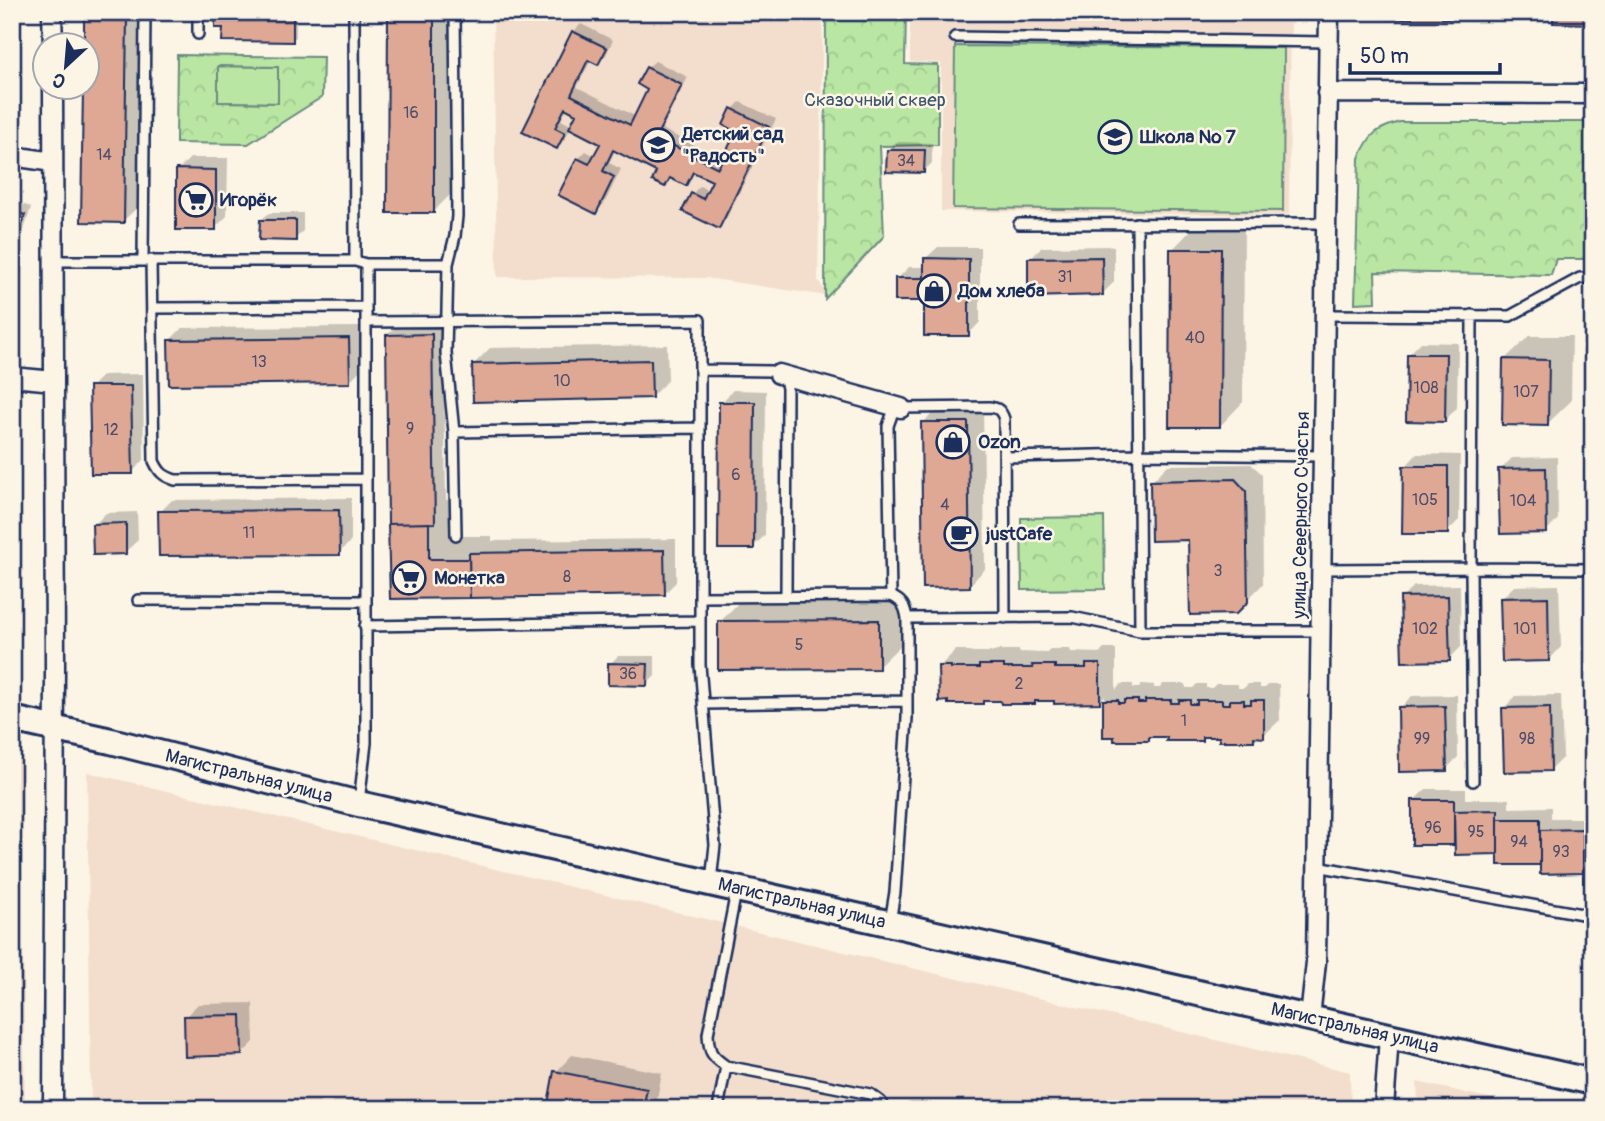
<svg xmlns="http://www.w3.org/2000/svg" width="1605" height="1121" font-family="Pangolin,sans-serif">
  <defs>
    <pattern id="park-crowns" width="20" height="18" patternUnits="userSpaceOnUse" patternTransform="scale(1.75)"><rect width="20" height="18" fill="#b9e6a3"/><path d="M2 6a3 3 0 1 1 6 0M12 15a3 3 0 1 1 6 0" fill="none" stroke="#9ec68f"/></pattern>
  </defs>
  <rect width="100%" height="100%" fill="#fcf5e5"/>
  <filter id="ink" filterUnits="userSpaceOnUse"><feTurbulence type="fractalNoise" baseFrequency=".0143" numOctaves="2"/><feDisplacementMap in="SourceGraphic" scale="14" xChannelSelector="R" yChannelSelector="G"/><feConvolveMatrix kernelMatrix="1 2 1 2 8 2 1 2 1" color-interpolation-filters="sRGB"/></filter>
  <g filter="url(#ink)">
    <path fill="#f3decd" d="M493 12H823L818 280 828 296 705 278 497 277Z
      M910 12H1291L1289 215 941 211V63L910 62Z
      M12 756 21 758 25 1109H12Z
      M87 772 1350 1072 1351 1109H91Z
      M1417 1082 1539 1109H1418Z"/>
    <path fill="#b9e6a3" stroke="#6a8a80" stroke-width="2" d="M955 46 1284 48 1283 211 953 208Z
      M218 66 278 67V103L218 102Z"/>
    <path fill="url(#park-crowns)" stroke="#6a8a80" stroke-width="2" fill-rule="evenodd" d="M826 12H906L905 64 938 65V145L880 146 884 236 825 299Z
      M177 55 323 57 322 97 248 144 176 143ZM218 66 278 67V103L218 102Z
      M1400 122H1593V259H1556L1551 275 1375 272 1376 302 1355 303 1359 158C1370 134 1375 129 1400 122Z
      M1104 517 1105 589 1022 590 1021 518Z"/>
    <path fill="#0003" fill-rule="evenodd" d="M91 12H142L140 205 123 221 83 220 85 88H88L86 17Z
      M216 12H296V37L292 40 224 26Z
      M390 12H450V195L433 212Z
      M581 24 613 40 606 55 598 63 591 60 577 87 635 116 650 89 647 68 655 61 688 77 662 129 724 160 738 131 732 110 740 102 776 119 726 219 719 227 692 194 700 186 709 191 714 181 696 172 686 184 673 178 665 185 659 171 616 149 609 163 621 169 604 204 596 212 578 159 586 151 595 156 602 143 571 127 565 139 557 147 524 131 573 32ZM567 108 579 113 571 125 561 120Z
      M896 142 932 143V163L924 171 888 150Z
      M190 158H228L227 216 215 228 178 170Z
      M12 201 31 207 20 244 12 251Z
      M269 213H303V231L295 239 261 220Z
      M1195 226H1244L1243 402 1220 426 1172 250Z
      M1114 246V282L1102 294 1029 259 1042 247Z
      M938 247H980V322L968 335 925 299 897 279 909 267H925V259Z
      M12 287 20 289 12 319Z
      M400 323H443L446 500H452V536H492V541L676 539V582L664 594 391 597 387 335Z
      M361 327V369L349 382 170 340 182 328Z
      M1529 336H1572L1571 401 1547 424 1505 359Z
      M1421 342 1458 343 1457 408 1445 420 1409 354Z
      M667 345 668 380 651 397 474 364 490 348Z
      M143 374 144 460 132 472 91 387 103 375Z
      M733 390 766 391 765 535 753 547 721 403Z
      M983 406 985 569 969 586 923 423 939 407Z
      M1417 454 1460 455 1459 520 1447 532 1405 467Z
      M1557 457 1558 519 1546 531 1500 470 1512 458Z
      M1251 464 1262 474 1263 584 1235 612 1190 539 1152 481 1168 465Z
      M351 498V541L339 553 160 512 172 500Z
      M137 512 138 540 125 552 94 525 106 513Z
      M1460 585 1461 647 1449 659 1402 598 1414 586Z
      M1559 585 1561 647 1549 660 1502 598 1514 586Z
      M902 597V644L878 667 720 622 743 598Z
      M1050 649H1070L1071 652 1100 653 1104 649H1116V690L1121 684H1133V688H1139L1142 684 1154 685V688H1160L1163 684H1186V688H1193L1197 684H1206V688H1212L1216 684H1238V688H1244L1248 684H1260V688H1265L1269 684H1279L1280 720 1263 736H1257L1254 739 1221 736H1204L1201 739 1168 735 1152 736 1148 739 1105 735V696L1100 702 1038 699 1035 702 1002 699 985 700 982 703 940 666 956 650H966V652H995L997 650H1019V652L1047 653Z
      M618 656H655V676L647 684 610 664Z
      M1457 695 1458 757 1446 769 1400 708 1412 696Z
      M1561 695 1563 757 1551 769 1504 708 1516 696Z
      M1426 789H1466V799H1509V808L1551 807V818H1593V881L1585 872 1542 863 1456 843H1414L1413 801Z
      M253 1003 254 1042 242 1054 186 1016 198 1004Z
      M572 1055 662 1073 655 1109H549L556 1072Z"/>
    <path fill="#dea894" stroke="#1b2f5e" stroke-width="2" d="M215 12H293V42L222 41 223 28H215Z
      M388 12H434V213H387Z
      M1387 12H1499V19H1387Z
      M1553 12H1593V24L1553 23Z
      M84 17H127L124 223 81 222 83 88H88V46H84Z
      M572 31 607 48 598 65 588 60 571 95 630 125 647 90 637 84 646 67 682 85 656 137 718 168 736 132 723 125 731 108 769 127 719 229 682 211 691 193 703 199 712 181 693 172 686 186 670 178 665 187 652 181 656 172 613 150 603 171 614 177 596 214 558 195 577 158 589 164 600 144 569 128 576 114 565 108 555 128 565 133 557 149 522 132Z
      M887 150H925L924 173 886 172Z
      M176 169 216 170V230H176Z
      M12 211 25 215 13 253H12Z
      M260 220H296V241L259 240Z
      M1170 249H1221L1220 427H1169Z
      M1102 257 1103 295 1028 297V258Z
      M924 258 969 259V336H924V301H895V278H924Z
      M432 334 435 523 388 524 386 335Z
      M349 338 350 383 169 385 168 340Z
      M1407 354H1446L1445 422 1406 421Z
      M1503 359 1549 360 1548 426 1502 425Z
      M651 360 652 398 473 402 472 364Z
      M89 386H131L133 474H91Z
      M719 402H755L754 549H718Z
      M921 422H968L970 587 923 588Z
      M1403 466H1448V534H1402Z
      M1546 468 1547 533 1500 534 1498 469Z
      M1585 470H1593V534H1587Z
      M1235 479 1246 491 1248 602 1236 614 1190 615 1188 540 1151 541 1150 481Z
      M339 510 340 555 159 556 158 511Z
      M126 523V554L93 555 92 524Z
      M429 523V559H469L470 598 390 599 388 524Z
      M664 550 665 595 470 598 469 553Z
      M1448 596 1450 661 1402 662 1400 597Z
      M1548 597 1549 661 1502 662 1500 598Z
      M879 620V669L718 670V621Z
      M608 663 648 664 647 686 608 685Z
      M1086 664H1100V703L1054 704V701H1035V704H1001L1000 701H983V704H948V701L939 702 938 666H951V668H979V665H1004V668H1033L1032 665H1055V668H1086Z
      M1103 700H1118V703H1124V700H1138V703H1145V700H1171V703H1179V700H1190V704H1197V700H1222V704H1230V700H1244V704H1251V700H1264V738L1254 737V741H1219V737H1202V741H1166L1167 737H1149V741H1114V737H1103Z
      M1445 706 1447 771 1399 772 1398 707Z
      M1550 707 1551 771 1504 772 1502 708Z
      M1412 800H1454V845H1412Z
      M1498 810V854L1455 855 1454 811Z
      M1498 819H1540V865H1498Z
      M1583 829V873L1540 874V830Z
      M1583 839H1593V883H1583Z
      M241 1015 242 1055 185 1057 184 1016Z
      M554 1071 647 1089 643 1109H547Z"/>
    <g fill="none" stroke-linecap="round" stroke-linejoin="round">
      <defs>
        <path id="lane" d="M198 12V34
          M354 12 355 261
          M455 12 457 216 455 236 448 264 446 353 454 432 456 535
          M955 37 1328 42
          M1137 223 1140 631
          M1019 224 1325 223
          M143 260 145 12
          M151 260 154 461C159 472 163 476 175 480L366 479
          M53 261H355L366 264V743L359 802
          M366 264H448
          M152 308 365 307
          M1325 315 1510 316 1580 278H1593
          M366 322 700 320V665L715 845 711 881
          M700 370 771 371C781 374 785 378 787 388L786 596
          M454 432 699 428
          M1005 457 1138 454 1322 456
          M1321 569 1471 568 1472 315
          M891 596 888 426 893 412 901 408 989 407C998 408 1001 410 1004 419L1005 618
          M700 597 891 596C902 601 905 606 907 618V718L895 892 890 922
          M138 600 365 601
          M907 618 1072 617 1140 631H1320
          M365 626 700 621
          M704 704 907 701
          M1473 781 1471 568 1593 569
          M1317 866 1593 916
          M736 892 708 1034C709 1052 711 1056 726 1066L870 1094 881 1102 883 1109
          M718 1109 726 1066"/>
        <path id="street" d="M52 12 53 46
          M53 88 55 668 53 1109
          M1327 93 1593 94
          M12 156 53 162
          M779 374 901 408
          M12 377 54 381
          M1310 1018 1316 962 1329 12
          M1384 1109 1389 1036"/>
        <path id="secondary" d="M12 719 111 741 359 804 1593 1082"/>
      </defs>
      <use href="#lane" stroke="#1b2f5e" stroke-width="14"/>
      <use href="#street" stroke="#1b2f5e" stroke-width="23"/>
      <use href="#secondary" stroke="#1b2f5e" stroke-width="30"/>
      <use href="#lane" stroke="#fcf5e5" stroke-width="9"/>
      <use href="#street" stroke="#fcf5e5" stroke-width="18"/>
      <use href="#secondary" stroke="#fcf5e5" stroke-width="24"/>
    </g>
  </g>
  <defs>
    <symbol id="school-ring" viewBox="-11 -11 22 22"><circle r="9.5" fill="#fcf5e5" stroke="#1b2f5e" stroke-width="1.5"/><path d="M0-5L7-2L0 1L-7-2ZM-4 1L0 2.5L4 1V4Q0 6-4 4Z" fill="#1b2f5e"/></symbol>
    <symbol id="supermarket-ring" viewBox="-11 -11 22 22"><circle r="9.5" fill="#fcf5e5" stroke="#1b2f5e" stroke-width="1.5"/><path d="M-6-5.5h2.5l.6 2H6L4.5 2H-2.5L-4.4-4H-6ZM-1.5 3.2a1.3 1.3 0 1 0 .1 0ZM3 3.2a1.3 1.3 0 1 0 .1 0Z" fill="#1b2f5e"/></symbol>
    <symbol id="shop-ring" viewBox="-11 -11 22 22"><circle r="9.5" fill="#fcf5e5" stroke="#1b2f5e" stroke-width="1.5"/><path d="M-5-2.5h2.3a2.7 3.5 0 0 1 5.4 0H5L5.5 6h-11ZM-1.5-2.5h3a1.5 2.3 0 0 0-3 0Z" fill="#1b2f5e"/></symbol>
    <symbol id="cafe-ring" viewBox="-11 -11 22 22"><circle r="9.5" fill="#fcf5e5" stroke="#1b2f5e" stroke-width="1.5"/><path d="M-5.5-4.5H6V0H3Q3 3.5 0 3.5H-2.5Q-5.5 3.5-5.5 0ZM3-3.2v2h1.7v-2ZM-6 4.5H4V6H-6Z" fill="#1b2f5e"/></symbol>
  </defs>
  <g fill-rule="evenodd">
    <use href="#school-ring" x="1096" y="118" width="38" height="38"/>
    <use href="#school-ring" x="639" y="126" width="38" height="38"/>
    <use href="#supermarket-ring" x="177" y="181" width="38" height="38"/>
    <use href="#shop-ring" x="915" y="272" width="38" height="38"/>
    <use href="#shop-ring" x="934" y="423" width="38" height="38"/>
    <use href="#cafe-ring" x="942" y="515" width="38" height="38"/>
    <use href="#supermarket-ring" x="390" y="559" width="38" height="38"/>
  </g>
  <g text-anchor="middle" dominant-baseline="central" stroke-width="5" stroke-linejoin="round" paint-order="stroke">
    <g font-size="16" fill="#4c4d6c">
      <text x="411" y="113">16</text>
      <text x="104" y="155">14</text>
      <text x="906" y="161">34</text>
      <text x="1065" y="277">31</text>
      <text x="1195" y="338">40</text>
      <text x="259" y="362">13</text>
      <text x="562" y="381">10</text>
      <text x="1426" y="388">108</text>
      <text x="1526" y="392">107</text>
      <text x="410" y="429">9</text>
      <text x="111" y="430">12</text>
      <text x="736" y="475">6</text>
      <text x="1425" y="500">105</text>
      <text x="1523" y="501">104</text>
      <text x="945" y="505">4</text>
      <text x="249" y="533">11</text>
      <text x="1218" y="571">3</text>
      <text x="567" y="577">8</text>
      <text x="1425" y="629">102</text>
      <text x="1525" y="629">101</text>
      <text x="799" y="645">5</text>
      <text x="628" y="674">36</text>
      <text x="1019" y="684">2</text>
      <text x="1184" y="721">1</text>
      <text x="1422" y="739">99</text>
      <text x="1527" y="739">98</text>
      <text x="1433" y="828">96</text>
      <text x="1476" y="832">95</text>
      <text x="1519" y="842">94</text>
      <text x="1561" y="852">93</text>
    </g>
    <g font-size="19" fill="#3b546c" stroke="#fcf5e5">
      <text x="875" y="100">Сказочный сквер</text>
    </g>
    <g font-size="19" font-weight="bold" fill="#1b2f5e" stroke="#fcf5e5" text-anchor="start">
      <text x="682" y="134">Детский сад<tspan x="682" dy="22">"Радость"</tspan></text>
      <text x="1140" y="137">Школа № 7</text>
      <text x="220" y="200">Игорёк</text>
      <text x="958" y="291">Дом хлеба</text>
      <text x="978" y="442">Ozon</text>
      <text x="986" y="534">justCafe</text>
      <text x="434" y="578">Монетка</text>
    </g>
    <g font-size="19" fill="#1b2f5e" stroke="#fcf5e5">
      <text transform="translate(1301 515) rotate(-89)">улица Северного Счастья</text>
      <text transform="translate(249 776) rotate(14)">Магистральная улица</text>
      <text transform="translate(802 903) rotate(13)">Магистральная улица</text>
      <text transform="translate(1355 1028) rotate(13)">Магистральная улица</text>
    </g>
  </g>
  <rect width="1605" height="1121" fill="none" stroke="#fcf5e5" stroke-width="42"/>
  <rect x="21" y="21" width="1563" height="1079" fill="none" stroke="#1b2f5e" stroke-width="2.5" filter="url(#ink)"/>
  <g transform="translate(66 66) rotate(206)"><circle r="33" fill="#fcf5e5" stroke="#a2a6af" stroke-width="2"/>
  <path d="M0-5L12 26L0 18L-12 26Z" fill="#1b2f5e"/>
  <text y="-10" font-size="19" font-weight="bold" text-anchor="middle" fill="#1b2f5e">С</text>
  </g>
  <path d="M1350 63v10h150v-10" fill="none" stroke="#1b2f5e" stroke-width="3.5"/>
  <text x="1360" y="63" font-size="21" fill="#1b2f5e" stroke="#fcf5e5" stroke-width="5" paint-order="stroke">50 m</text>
</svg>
